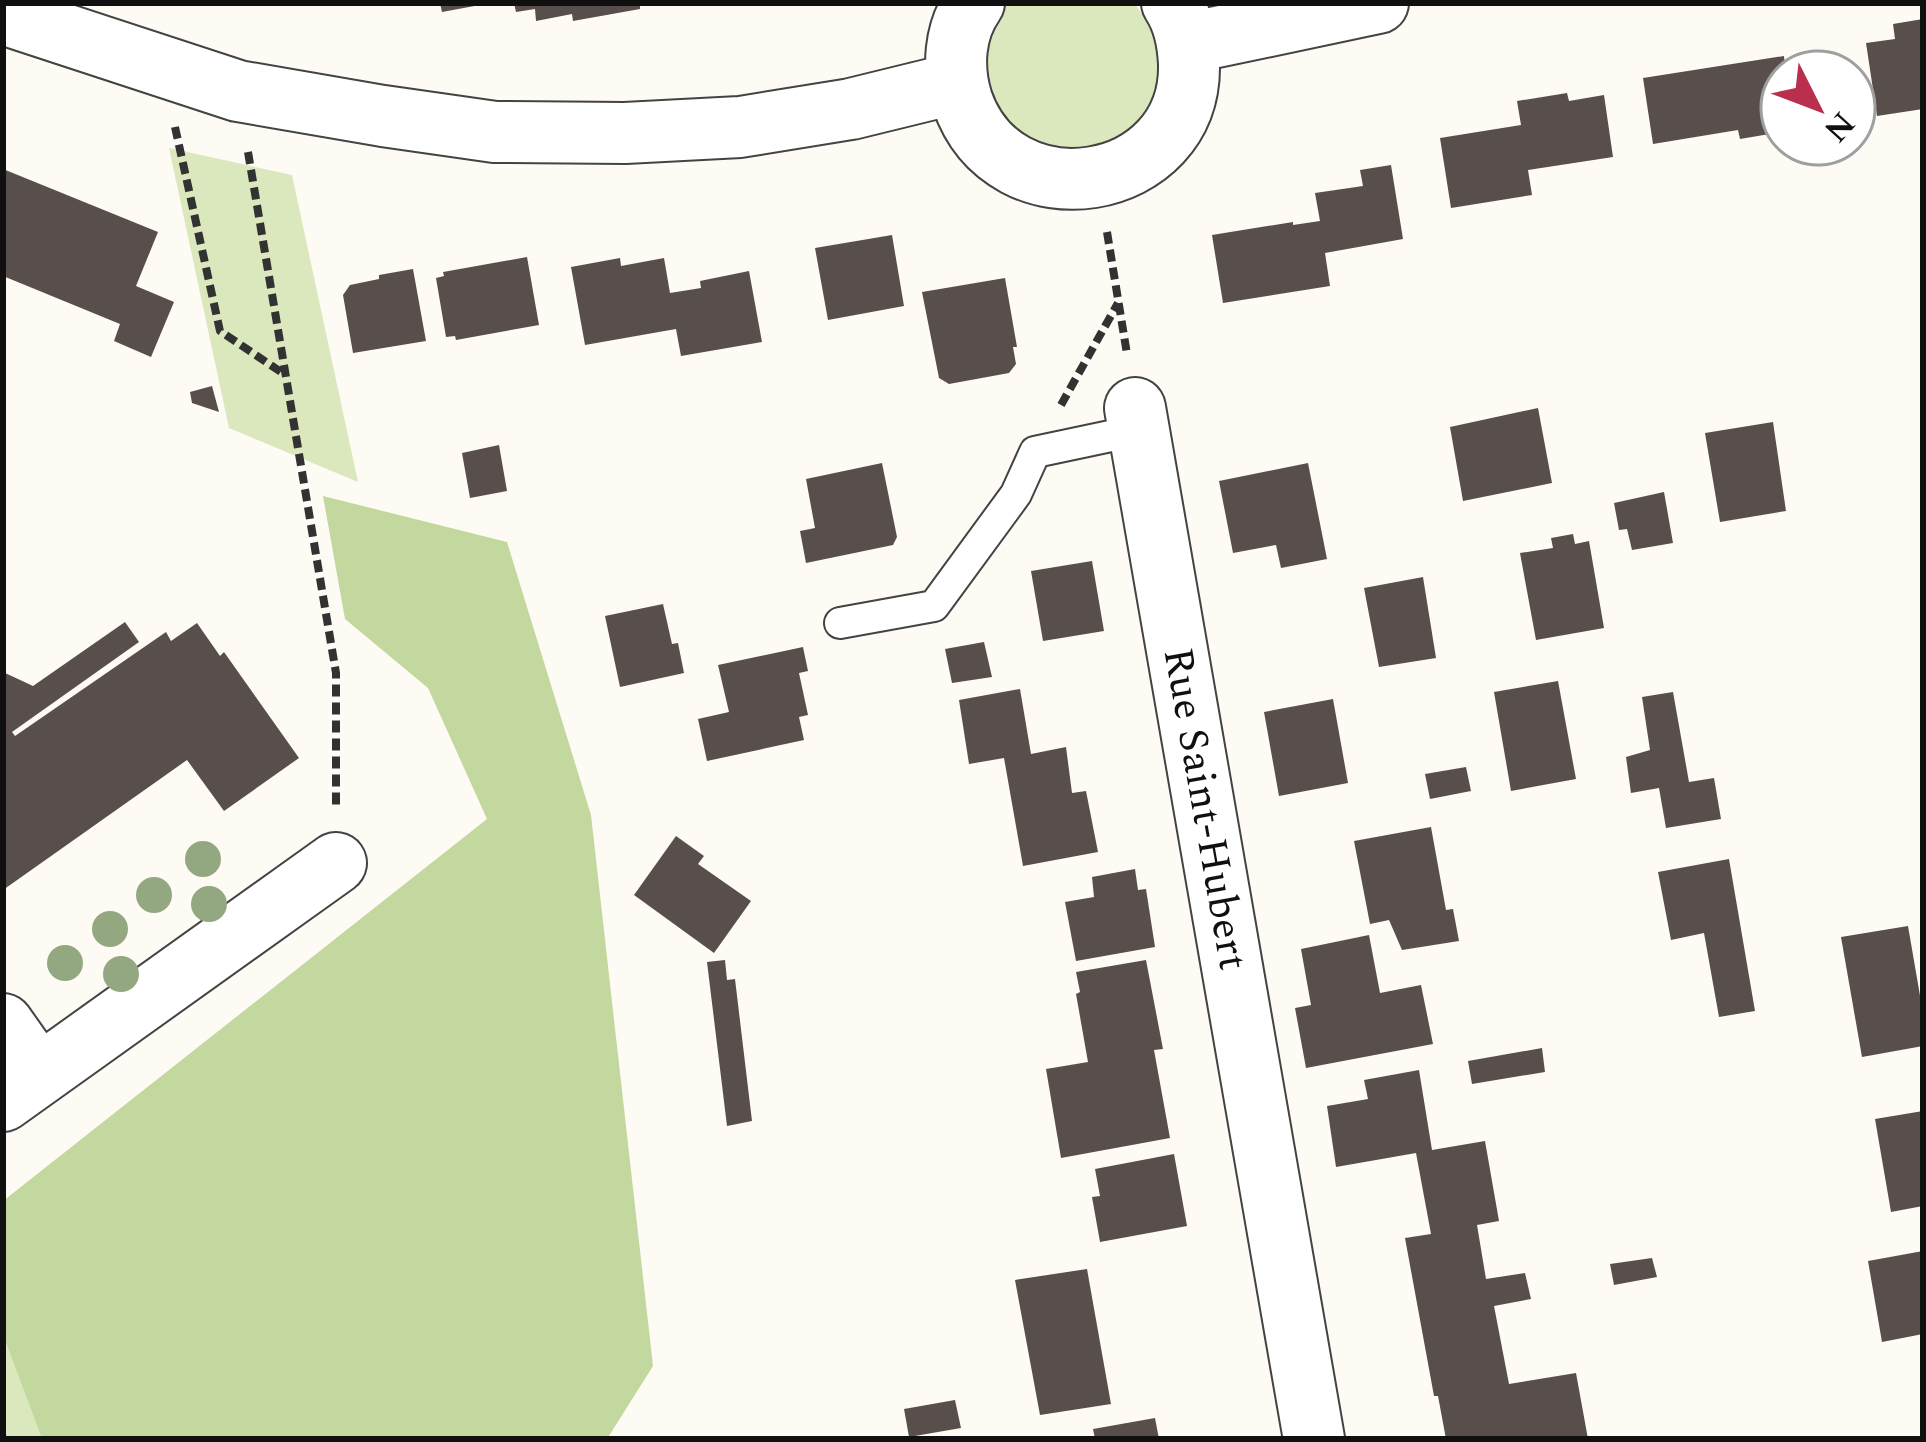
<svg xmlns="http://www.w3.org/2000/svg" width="1926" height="1442" font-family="Spectral,serif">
  <rect width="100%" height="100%" fill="#fefaf4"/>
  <path fill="#dbe8be" d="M1005 3H1134L1149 23 1159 53 1158 84 1146 113 1125 136 1069 155 1016 139 984 93V37L997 12Z
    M169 148 292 175 358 482 229 428Z
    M3 1335 42 1439H3Z"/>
  <path fill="#c2d89e" d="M323 496 507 542 591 815 653 1366 607 1439H42L3 1335V1201L487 819 428 688 345 619Z"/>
  <path fill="#584f4d" d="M440 3H480V5L442 12Z
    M514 3H640V9L573 21 572 14 536 21 535 9 516 12Z
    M1923 19V109L1877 116 1866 43 1895 39 1893 24Z
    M1784 56 1785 67 1813 62 1814 72H1782V132L1740 139 1738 130 1653 144 1643 78Z
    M1567 93 1569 101 1604 95 1613 157 1528 170 1532 195 1451 208 1440 138 1521 125 1517 101Z
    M1391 165 1403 239 1325 253 1330 286 1223 303 1212 235 1293 222V225L1320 221 1315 193 1363 186 1360 170Z
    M3 169 158 232 136 286 174 302 151 357 114 341 120 324 3 276Z
    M892 235 904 306 828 320 815 248Z
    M527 257 539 325 456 340 455 336 446 337 436 278 444 276 443 272Z
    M620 258 621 266 664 258 670 293 701 288 700 281 749 271 762 342 681 356 676 329 585 345 571 267Z
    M413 269 426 341 353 353 343 295 350 285 379 279V275Z
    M1005 278 1017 347H1013L1016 364 1009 373 949 384 939 378 922 292Z
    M212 386 219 412 192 403 190 392Z
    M1538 408 1552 483 1463 501 1450 427Z
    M1773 422 1786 511 1720 522 1705 433Z
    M499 445 507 491 470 498 462 453Z
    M882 463 897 537 893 545 806 563 800 531 815 528 806 479Z
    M1308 463 1327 559 1281 568 1276 545 1233 553 1219 481Z
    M1664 492 1673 543 1632 550 1627 529 1619 530 1614 503Z
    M1573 534 1575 544 1589 541 1604 628 1536 640 1520 553 1553 548 1551 538Z
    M1092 561 1104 631 1043 641 1031 571Z
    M1423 577 1436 658 1379 667 1364 588Z
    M663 604 672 644 678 643 684 673 620 687 605 616Z
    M125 622 139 642 12 732 15 736 166 632 171 641 197 623 220 656 224 652 299 758 224 811 187 760 3 890V672L33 686Z
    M984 642 992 677 952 683 945 649Z
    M803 647 808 671 799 673 808 715 799 717 804 740 707 761 698 719 729 712 718 665Z
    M1558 681 1576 779 1511 791 1494 692Z
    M1020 689 1031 754 1066 747 1072 793 1086 791 1098 852 1023 866 1004 758 969 764 959 700Z
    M1673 692 1689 782 1714 778 1721 819 1666 828 1659 788 1631 793 1626 757 1650 750 1642 697Z
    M1333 699 1348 783 1279 796 1264 712Z
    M1466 767 1471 791 1430 799 1425 774Z
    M1431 827 1446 910 1453 909 1459 941 1402 950 1389 920 1370 924 1354 841Z
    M676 836 704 856 698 864 751 901 714 953 634 895Z
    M1729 859 1755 1011 1719 1017 1704 933 1671 940 1658 872Z
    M1135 869 1138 890 1146 889 1155 947 1076 961 1065 902 1094 897 1092 877Z
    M1908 926 1923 1013V1046L1862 1057 1841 937Z
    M1369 935 1380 993 1421 985 1433 1044 1306 1068 1295 1008 1311 1005 1301 949Z
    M725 960 727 980 735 979 752 1121 727 1126 707 962Z
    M1146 960 1163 1049 1154 1050 1170 1138 1061 1158 1046 1069 1088 1062 1076 994 1080 992 1076 972Z
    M1542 1048 1545 1072 1472 1084 1468 1061Z
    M1419 1070 1432 1150 1485 1141 1499 1221 1477 1225 1486 1279 1525 1273 1531 1299 1494 1306 1509 1384 1576 1373 1588 1439H1446L1438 1396H1434L1405 1238 1431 1234 1416 1153 1336 1167 1327 1106 1368 1099 1364 1080Z
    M1923 1111V1206L1891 1212 1875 1119Z
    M1174 1154 1187 1226 1100 1242 1092 1197 1100 1196 1095 1169Z
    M1923 1251V1334L1882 1342 1868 1261Z
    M1652 1258 1657 1277 1614 1285 1610 1264Z
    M1087 1269 1111 1404 1040 1415 1015 1280Z
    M955 1400 961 1428 909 1437 904 1409Z
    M1155 1418 1159 1439H1095L1093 1429Z"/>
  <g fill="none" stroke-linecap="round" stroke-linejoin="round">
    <defs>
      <path id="lane" d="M840 623 934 606 1016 494 1035 452 1139 430"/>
      <path id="street" d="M974 3C954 31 952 68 962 100 1004 224 1192 194 1189 64 1188 42 1184 21 1172 3
        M3 14 238 91 383 116 495 132 625 133 740 127 851 109 957 83
        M1188 43 1378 3
        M1135 408 1314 1439
        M3 1024 39 1075
        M3 1101 336 863"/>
    </defs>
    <use href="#lane" stroke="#434343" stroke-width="34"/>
    <use href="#street" stroke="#434343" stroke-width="64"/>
    <path stroke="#323232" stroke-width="8" stroke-dasharray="12 6" stroke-linecap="butt" d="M175 127 220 331 284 374
      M248 152 336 673V808
      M1107 232 1127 354
      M1061 405 1118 303
      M3 1438 4 1439"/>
    <use href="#lane" stroke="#fff" stroke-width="30"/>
    <use href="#street" stroke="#fff" stroke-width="60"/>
  </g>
  <g fill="#93a881">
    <circle cx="203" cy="859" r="18"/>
    <circle cx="154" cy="895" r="18"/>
    <circle cx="209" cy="904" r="18"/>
    <circle cx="110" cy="929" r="18"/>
    <circle cx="65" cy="963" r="18"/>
    <circle cx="121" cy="974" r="18"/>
  </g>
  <g text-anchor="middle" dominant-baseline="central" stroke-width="12" stroke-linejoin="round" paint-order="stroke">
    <g font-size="42" fill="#101010" stroke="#fff">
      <text transform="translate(1205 809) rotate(80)">Rue Saint-Hubert</text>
    </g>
  </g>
  <rect width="1926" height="1442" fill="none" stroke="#101010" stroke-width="12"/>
  <g transform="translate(1818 108) rotate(132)"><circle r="57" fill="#ffffff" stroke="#9f9f9f" stroke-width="3"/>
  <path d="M0-9L21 45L0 30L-21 45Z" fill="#ba2e4e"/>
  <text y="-18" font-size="33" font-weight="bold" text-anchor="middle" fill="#101010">N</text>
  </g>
</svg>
